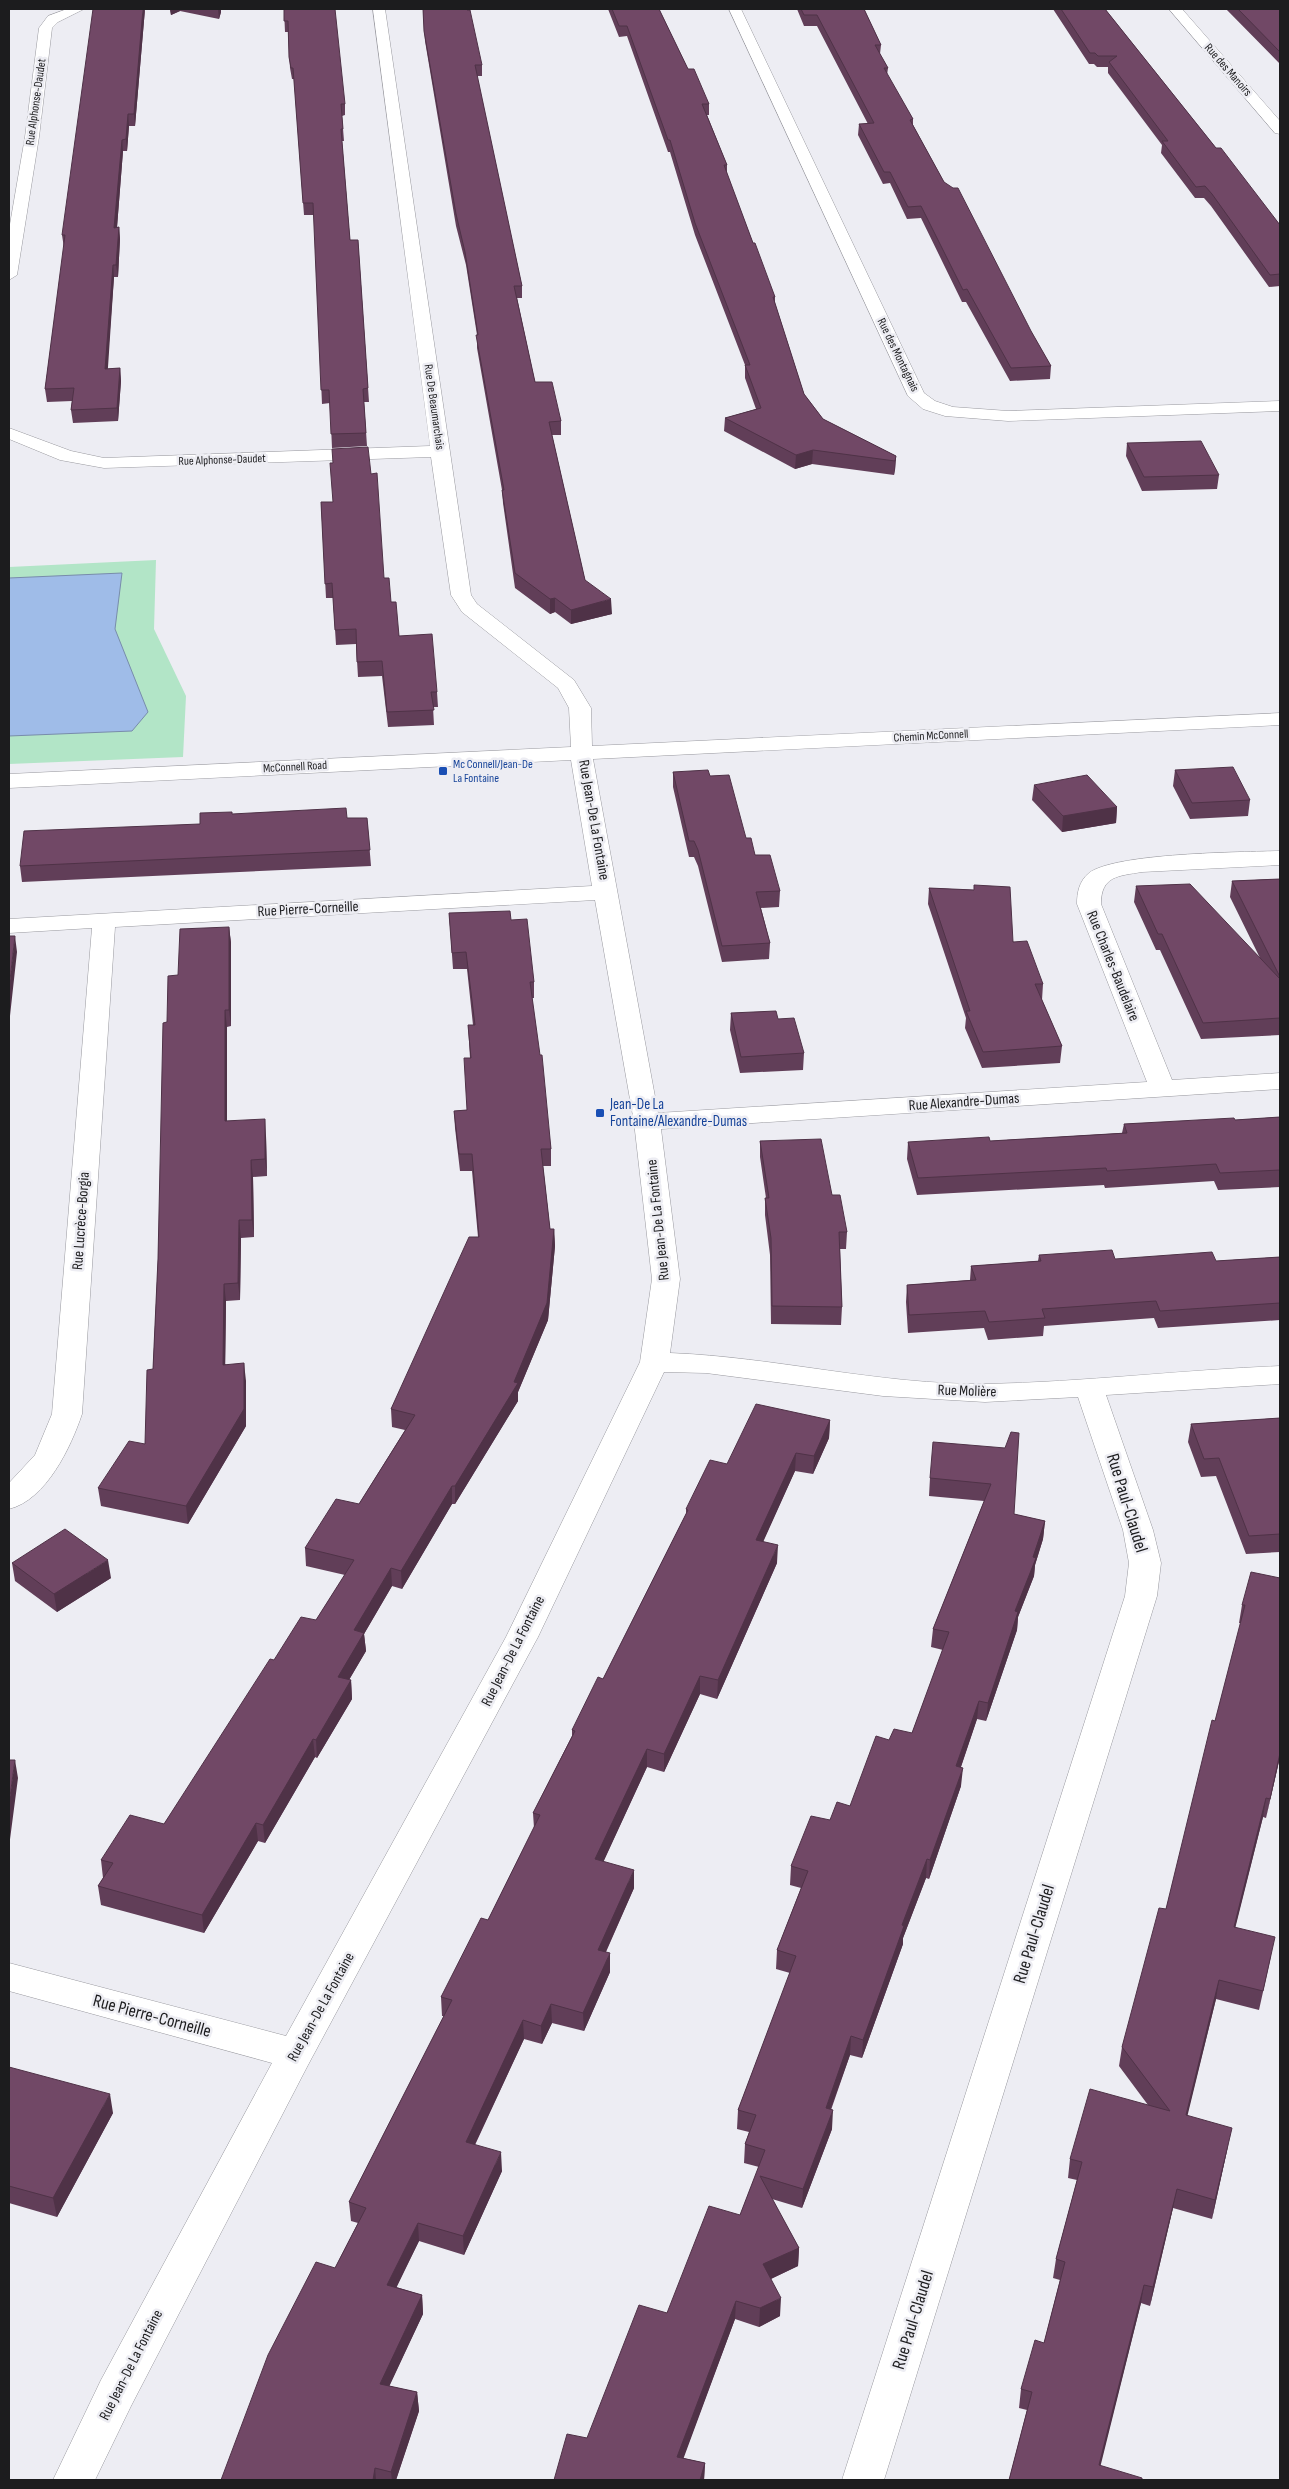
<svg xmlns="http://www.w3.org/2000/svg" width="1289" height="2489" font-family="'Sofia Sans Condensed',sans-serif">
  <rect width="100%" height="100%" fill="#ededf3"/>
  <path fill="#b2e5c7" d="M156 560 154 629 186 696 183 757 9 764V567Z"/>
  <path fill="#9fbce8" stroke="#788cab" d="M122 573 115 629 148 712 132 731 9 736V578Z"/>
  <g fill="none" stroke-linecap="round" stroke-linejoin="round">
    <defs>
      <path id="minor" d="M67 9H84L58 22 52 28 39 137 17 275 9 280V230L25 137 39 28 48 16Z
        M373 9H385L471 595 477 604 574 680 591 708 592 746 1280 713V725L593 759 658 1113 1147 1082 1077 904C1077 893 1079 881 1089 873 1115 853 1242 852 1280 851V865L1142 872C1118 876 1101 876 1101 904L1172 1080 1280 1073V1089L661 1129 680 1279 670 1353C775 1357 880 1385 986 1384 1084 1382 1182 1370 1280 1366V1384L1106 1395 1153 1530 1161 1563 1157 1596 884 2480H842L1125 1596 1129 1563 1123 1530 1078 1397 985 1402 883 1396 706 1373 664 1372 538 1637 308 2065 131 2406 95 2480H53L101 2380 272 2063 9 1991V1963L286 2036 506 1637 640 1362 652 1279 634 1122 595 900 115 927 82 1414C71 1447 46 1500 9 1509V1483L35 1455 52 1414 92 928 9 933V919L592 886 571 760 9 788V774L571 747 569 708 558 688 462 612 451 595 431 457 104 468 60 460 9 439V428L71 451 104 458 430 446Z
        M729 9H741L924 393 935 401 953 407 1008 411 1280 401V411L1008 421 945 416 923 409 908 396Z
        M1169 9H1182L1280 121V134L1275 133Z"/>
    </defs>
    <use href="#minor" stroke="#99999f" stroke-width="1"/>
    <use href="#minor" fill="#fff" fill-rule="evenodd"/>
  </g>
  <path fill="#613e58" d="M145 9 135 126H129L127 151H123L117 227H119L120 239 118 277H114L107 369 120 368 121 381 118 421 73 423 71 410 72 401 47 402 45 389 64 248 62 235Z
    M166 9H221V12L219 19 180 11 171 15 170 9Z
    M284 9 345 104V115L342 116 344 141H342L350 240H358L369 402H364L367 446 332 448 330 403 322 404 314 215H304L294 79H292L290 68 288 32H285Z
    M423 9 482 65V76H477L522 286V298H517L535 382 561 421V435H552L585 580 612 614 571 624 555 612 550 614 515 588 503 503 502 490 477 348V335L466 265 456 226 425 41Z
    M608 9H659L688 69 709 104V115H707L727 165V174L753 243 775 297V303L804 394 823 419 896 456 895 470 894 475 812 464 795 469 724 431 725 418 756 409 745 378V365L695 235 670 152H668L627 36 619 37Z
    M797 9H864L881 45 880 54 888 68 887 75 913 119V125L944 182 1051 366 1050 379 1010 381 966 302H962L921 218 907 219 890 183 883 184 858 135 859 124H868L817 26H804Z
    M1053 9H1105L1216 148 1280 225V286L1269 287 1211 206 1204 198H1195L1161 153 1162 145 1108 73V67H1097L1094 64H1089Z
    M1226 9H1280V64Z
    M1127 443 1219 475 1217 489 1142 491 1126 456Z
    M321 502 384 578 399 636 437 692 438 707H433L434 725 388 727 382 676 358 677 356 644 336 645 333 598H326Z
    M1175 770 1250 800 1248 816 1190 819 1173 786Z
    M673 772 710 776 755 855 780 891 779 907 761 908 770 943 769 959 722 962 698 866 694 857H689L673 787Z
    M1034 785 1117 807 1116 823 1062 832 1032 800Z
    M233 814 347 818H367L371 866 22 882 20 866 200 824Z
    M1280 879V1035L1201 1039 1160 950H1156L1134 902 1136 886 1260 958 1230 897 1232 881Z
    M974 885 1043 984 1042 1000 1062 1046 1060 1063 982 1068 965 1028 966 1018 928 904 929 888 974 890Z
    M449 913 511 920 534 982V998H532L551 1149V1166H543L550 1229H554L555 1246 548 1320 518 1392V1401L455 1504H452L402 1589 392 1586 364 1634 366 1651 349 1680H351L352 1699 317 1758 315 1757 265 1843 258 1841 204 1933 101 1905 98 1886 103 1878 101 1860 164 1824 274 1660 316 1620 345 1575 306 1566 305 1548 359 1504 405 1430 392 1427 391 1409 478 1237 472 1171H460L455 1128 454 1111 467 1110 470 1058 468 1025H473L467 969H453Z
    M229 927 231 943V1026L227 1027V1121L266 1136 267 1176 253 1177 254 1237 241 1238 240 1300 226 1301 225 1364 246 1381V1426L188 1524 101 1506 98 1488 145 1444 153 1369 158 1259 167 1022 178 975Z
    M731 1013 778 1019 804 1053 803 1070 740 1073 730 1030Z
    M1280 1117V1187L1218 1190 1214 1181 1105 1188 1104 1185 917 1195 907 1159 908 1142 990 1141 1122 1133 1124 1124 1235 1120Z
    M760 1141 832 1195 847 1232 846 1249H840L842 1307 841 1325 771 1324 770 1255 765 1215V1198H766L760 1157Z
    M1039 1255 1115 1259 1216 1261 1280 1257V1320L1158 1328 1154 1318 1044 1326 1043 1336 988 1340 984 1328 908 1333 906 1302 907 1285 970 1280 971 1266 1038 1261Z
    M1280 1418V1552L1246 1554 1216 1476 1201 1477 1188 1442 1191 1424Z
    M830 1420 829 1438 813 1474 795 1471 763 1541 777 1563 717 1699 700 1694 664 1772 647 1767 603 1862 634 1888 606 1952 610 1972 584 2031 552 2023 542 2044 524 2039 475 2145 502 2171 464 2255 419 2241 396 2287 422 2295 423 2314 389 2386 417 2392 419 2411 396 2480H221L335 2268 358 2223 351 2221 349 2202 444 2016H442L441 1997 488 1920 534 1828 533 1813 572 1736V1730L603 1679 686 1514V1509L727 1464Z
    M1005 1448 1014 1514 1045 1521 1043 1539 1035 1565 1034 1576 1018 1617 1017 1630 986 1721 977 1719 961 1767V1786L929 1879 926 1878 903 1938V1944L862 2058 850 2055 831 2110 832 2129 802 2208 772 2199 799 2248 798 2266 771 2279 780 2316 759 2327 735 2319 683 2458 705 2463 704 2480H554L587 2438 667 2313 740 2215 759 2167 744 2163 745 2144 749 2132 737 2129 738 2110 790 1973 776 1969 777 1950 801 1888 790 1885 791 1866 830 1820 850 1806 889 1740 912 1733 943 1650 931 1647 933 1629 984 1501 929 1496 930 1478Z
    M12 1563 111 1578 57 1612 15 1581Z
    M1280 1578V1757L1266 1818 1263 1817 1235 1927 1271 1956 1259 2010 1216 1999 1187 2115 1228 2146 1212 2219 1173 2208 1150 2306 1141 2303 1100 2465 1009 2480 1027 2410 1019 2408 1021 2389 1044 2343 1060 2280 1053 2278 1056 2259 1077 2180 1068 2178 1070 2159 1148 2105 1119 2066 1122 2047 1166 1909 1241 1623H1239L1242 1605Z
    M9 2067 113 2113 57 2217 9 2203Z"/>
  <path fill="#4f3247" d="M143 9H145L135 126 134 114Z
    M170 9H180V11L171 15Z
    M218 9H221V12L219 19Z
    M128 114 129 126 127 151 126 139Z
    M122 140 123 151 116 240 114 228Z
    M119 227 120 239 118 277 116 265Z
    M113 265 114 277 107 382 105 369Z
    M120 368 121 381 118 421 117 408Z
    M813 450 812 464 795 469 796 455Z
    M896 456 895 470 894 475 895 461Z
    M555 598V612L550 614V599Z
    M611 599 612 614 571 624V610Z
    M1117 807 1116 823 1062 832 1063 816Z
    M229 927 231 943V1026L229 1010Z
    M15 936 17 952 9 1025V989Z
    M225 1010 227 1027V1138L225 1121Z
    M265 1119 266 1136 267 1176 265 1159Z
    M251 1160 253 1177 254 1237 252 1220Z
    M239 1220 241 1238 240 1300 238 1283Z
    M554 1229 555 1246 548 1320 518 1392V1401L455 1504V1486L514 1382Z
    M224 1284 226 1301 225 1382 223 1365Z
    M244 1363 246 1381V1426L188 1524 186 1506Z
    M830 1420 829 1438 813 1474 814 1456Z
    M796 1453 795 1471 756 1558V1540Z
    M452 1486V1504L402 1589 401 1571Z
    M1045 1521 1043 1539 1035 1565 1034 1576 1018 1617 1017 1630 986 1721 988 1703 1015 1611Z
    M778 1545 777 1563 717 1699 718 1680Z
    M108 1560 111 1578 57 1612 54 1594Z
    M391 1568 392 1586 364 1634 366 1651 340 1695 338 1677 354 1630Z
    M700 1676V1694L664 1772V1754Z
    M351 1680 352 1699 317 1758 316 1740Z
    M979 1701 977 1719 955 1784 956 1766Z
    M313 1739 315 1757 265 1843 263 1825Z
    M647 1749V1767L596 1878 595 1859Z
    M1280 1753V1757L1266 1818 1270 1799Z
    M15 1760 18 1778 9 1847V1804Z
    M963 1768 961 1786 929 1879 930 1860Z
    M1266 1798 1263 1817 1231 1945 1234 1927Z
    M256 1823 258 1841 204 1933 202 1915Z
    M927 1859 926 1878 903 1938V1944L862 2058 863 2040 902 1925Z
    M634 1870V1888L598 1969V1950Z
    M610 1953V1972L584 2031 583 2013Z
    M1219 1980 1216 1999 1183 2134 1186 2115Z
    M551 2004 552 2023 542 2044 541 2026Z
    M523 2020 524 2039 467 2161 466 2142Z
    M851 2036 850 2055 824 2127 826 2108Z
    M110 2094 113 2113 57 2217 53 2198Z
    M833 2110 832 2129 802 2208 803 2189Z
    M1232 2128 1228 2146 1212 2219 1215 2200Z
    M501 2152 502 2171 464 2255 463 2236Z
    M1177 2189 1173 2208 1150 2306 1153 2287Z
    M418 2223 419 2241 389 2303 387 2285Z
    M799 2248 798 2266 762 2283 763 2264Z
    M1144 2285 1141 2303 1097 2480 1099 2465Z
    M422 2295 423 2314 382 2402 380 2384Z
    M781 2298 780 2316 759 2327 760 2308Z
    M736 2301 735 2319 677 2476V2457Z
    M417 2392 419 2411 396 2480H392L391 2472Z
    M705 2463 704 2480H700Z
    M375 2468 376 2480H373Z"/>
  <path fill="#714866" stroke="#4f3247" d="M93 9H143L134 114H128L126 139 122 140 114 228 119 227 116 265H113L105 369 120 368 117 408 71 410 74 388 45 389 65 235H62Z
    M284 9H335L345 104H341L343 129H341L350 240H358L368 388 363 389 366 433 331 434 329 390H321L313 203H303L293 68H291L289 57 288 21H284Z
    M423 9H466L467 10H470L482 65H475L522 286H514L535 382H552L561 421 549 422 585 580 611 599 571 610 555 598 550 599 515 573 502 490H504L476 335H478L465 252 456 214 424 31Z
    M612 9H659L688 69H694L709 104H702L727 165H724L753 243H755L775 297H773L804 394 823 419 896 456 895 461 813 450 796 455 725 418 761 408 745 365H750L695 223 670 140H668L627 26H619Z
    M801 9H864L881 45H875L888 68H884L913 119 910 120 944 182 953 188H958L1031 331 1051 366 1011 368 967 289 963 290 921 206 908 207 890 172H884L859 124 874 123 817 15H804Z
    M1061 9H1105L1216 148H1221L1280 225V274L1270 275 1212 194 1205 186 1196 187 1162 141H1168L1109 62 1117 56H1098L1095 53H1090Z
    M1238 9H1280V52Z
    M1201 441 1219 475 1144 477 1127 443Z
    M368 447 371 474 377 473 384 578H389L391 602H396L399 636 432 634 437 692H431L434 710 387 712 382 661 357 662 356 629 335 630 332 583 325 584 321 502H333L330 463H333L332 449Z
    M1233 767 1250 800 1192 803 1175 770Z
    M708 770 710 776 729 775 746 838H751L755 855H770L780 891 756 892 770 943 722 946 698 850 694 841H689L673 772Z
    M1087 775 1117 807 1063 816 1034 785Z
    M346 808 347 818H367L370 850 20 866 24 831 200 824V813L232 812V814Z
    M1280 879V977L1232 881Z
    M1190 884 1280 979V1018L1203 1023 1162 934H1158L1136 886Z
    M974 885 1010 887 1013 942 1027 941 1043 984H1035L1062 1046 983 1052 966 1011H970L929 888 974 890Z
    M510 911 511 920 527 919 534 982H530L540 1055H542L551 1149H541L550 1229H554L547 1303 514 1382 518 1383 455 1486H452L401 1571 391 1568 354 1630 364 1633 338 1677 351 1680 316 1740 313 1739 263 1825 256 1823 202 1915 98 1886 113 1863 101 1860 130 1815 164 1824 270 1659 274 1660 301 1617 316 1620 354 1560 305 1548 336 1499 359 1504 415 1415 391 1409 469 1237H479L472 1154H459L454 1111 467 1110 464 1058H471L468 1025H475L466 952 452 953 449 913Z
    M229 927V1010H225V1121L265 1119V1159L251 1160 252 1220H239L238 1283 224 1284 223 1365 244 1363V1409L186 1506 98 1488 129 1441 145 1444 147 1370 153 1369 158 1259 163 1023 167 1022 168 976 178 975 180 929Z
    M9 936H15L9 989Z
    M776 1011 778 1019 794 1018 804 1053 741 1057 731 1013Z
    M1280 1117V1170L1220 1173 1216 1164 1107 1171 1106 1168 918 1178 908 1142 989 1137 990 1141 1127 1133 1124 1124 1234 1118 1235 1120Z
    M821 1139 832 1195H840L847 1232H839L842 1307 772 1306 771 1238 765 1198H769L760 1141Z
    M1112 1250 1115 1259 1212 1252 1216 1261 1280 1257V1303L1160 1311 1156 1301 1042 1309 1045 1318 989 1322 985 1311 909 1315 907 1285 976 1280 971 1266 1041 1261 1039 1255Z
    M756 1404 830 1420 814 1456 796 1453 756 1540 778 1545 718 1680 700 1676 664 1754 647 1749 595 1859 634 1870 598 1950 610 1953 583 2013 551 2004 541 2026 523 2020 466 2142 501 2152 463 2236 418 2223 387 2285 422 2295 380 2384 417 2392 391 2472 375 2468 373 2480H221L268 2355 316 2262 335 2268 366 2208 349 2202 452 2000 441 1997 481 1918 488 1920 540 1815 533 1813 575 1731 572 1730 598 1677 603 1679 688 1510 686 1509 710 1460 727 1464Z
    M1280 1418V1534L1249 1536 1219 1458 1204 1459 1191 1424Z
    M1011 1432 1019 1433 1014 1514 1045 1521 1033 1557 1036 1558 1015 1611 1018 1612 988 1703 979 1701 956 1766 963 1768 930 1860 927 1859 902 1925 904 1926 863 2040 851 2036 826 2108 833 2110 803 2189 760 2176 799 2248 763 2264 781 2298 760 2308 736 2301 677 2457 705 2463 700 2480H554L567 2434 587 2438 639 2305 667 2313 709 2206 740 2215 765 2150 745 2144 756 2115 738 2110 796 1956 777 1950 808 1871 791 1866 811 1816 830 1820 837 1802 850 1806 876 1736 889 1740 894 1729 912 1733 949 1632 933 1629 991 1484 930 1478 933 1442 1005 1448Z
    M65 1529 108 1560 54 1594 12 1563Z
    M1251 1572 1280 1578V1753L1270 1799 1266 1798 1234 1927 1275 1937 1263 1991 1219 1980 1186 2115 1232 2128 1215 2200 1177 2189 1153 2287 1144 2285 1099 2465 1142 2478V2480H1009L1032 2392 1021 2389 1035 2340 1044 2343 1065 2262 1056 2259 1082 2162 1070 2159 1090 2089 1170 2111 1122 2047 1159 1908 1166 1909 1212 1720 1215 1721 1245 1605H1242Z
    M9 1760H15L9 1804Z
    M9 2067 110 2094 53 2198 9 2186Z"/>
  <g fill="#1a4fb4" stroke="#ededf3" stroke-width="2">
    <rect x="438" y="766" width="10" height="10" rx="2.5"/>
    <rect x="595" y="1108" width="10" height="10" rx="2.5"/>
  </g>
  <g text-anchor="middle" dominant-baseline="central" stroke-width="5" stroke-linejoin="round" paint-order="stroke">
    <g font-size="12" fill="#1c1c1e" stroke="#ededf3">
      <text transform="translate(1228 70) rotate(49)">Rue des Manoirs</text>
      <text transform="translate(36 102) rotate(-82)">Rue Alphonse-Daudet</text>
      <text transform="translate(898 355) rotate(64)">Rue des Montagnais</text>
      <text transform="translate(434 407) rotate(82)">Rue De Beaumarchais</text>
      <text transform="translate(222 460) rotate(-2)">Rue Alphonse-Daudet</text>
      <text transform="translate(931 736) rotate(-3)">Chemin McConnell</text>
      <text transform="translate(295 767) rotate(-3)">McConnell Road</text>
    </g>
    <g font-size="12" fill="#164399" stroke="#ededf3" text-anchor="start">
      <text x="453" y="764">Mc Connell/Jean-De<tspan x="453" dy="14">La Fontaine</tspan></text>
    </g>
    <g font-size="15" fill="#1c1c1e" stroke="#ededf3">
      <text transform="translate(594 820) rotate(80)">Rue Jean-De La Fontaine</text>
      <text transform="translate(308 909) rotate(-3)">Rue Pierre-Corneille</text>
      <text transform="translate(1113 966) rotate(68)">Rue Charles-Baudelaire</text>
      <text transform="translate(964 1102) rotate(-4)">Rue Alexandre-Dumas</text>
      <text transform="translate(658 1220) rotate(-96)">Rue Jean-De La Fontaine</text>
      <text transform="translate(81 1221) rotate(-86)">Rue Lucrèce-Borgia</text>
      <text transform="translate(967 1391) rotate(2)">Rue Molière</text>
      <text transform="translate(513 1651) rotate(-63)">Rue Jean-De La Fontaine</text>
      <text transform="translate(321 2007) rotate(-61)">Rue Jean-De La Fontaine</text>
      <text transform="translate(131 2365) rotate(-63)">Rue Jean-De La Fontaine</text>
    </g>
    <g font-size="15" fill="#164399" stroke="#ededf3" text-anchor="start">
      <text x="610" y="1104">Jean-De La<tspan x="610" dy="17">Fontaine/Alexandre-Dumas</tspan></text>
    </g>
    <g font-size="18" fill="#1c1c1e" stroke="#ededf3">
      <text transform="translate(1127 1503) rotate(73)">Rue Paul-Claudel</text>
      <text transform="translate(1034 1934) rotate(-73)">Rue Paul-Claudel</text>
      <text transform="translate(152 2016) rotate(15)">Rue Pierre-Corneille</text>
      <text transform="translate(913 2320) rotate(-73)">Rue Paul-Claudel</text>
    </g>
  </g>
  <rect width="1289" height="2489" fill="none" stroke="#1c1c1e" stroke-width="20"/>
</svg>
